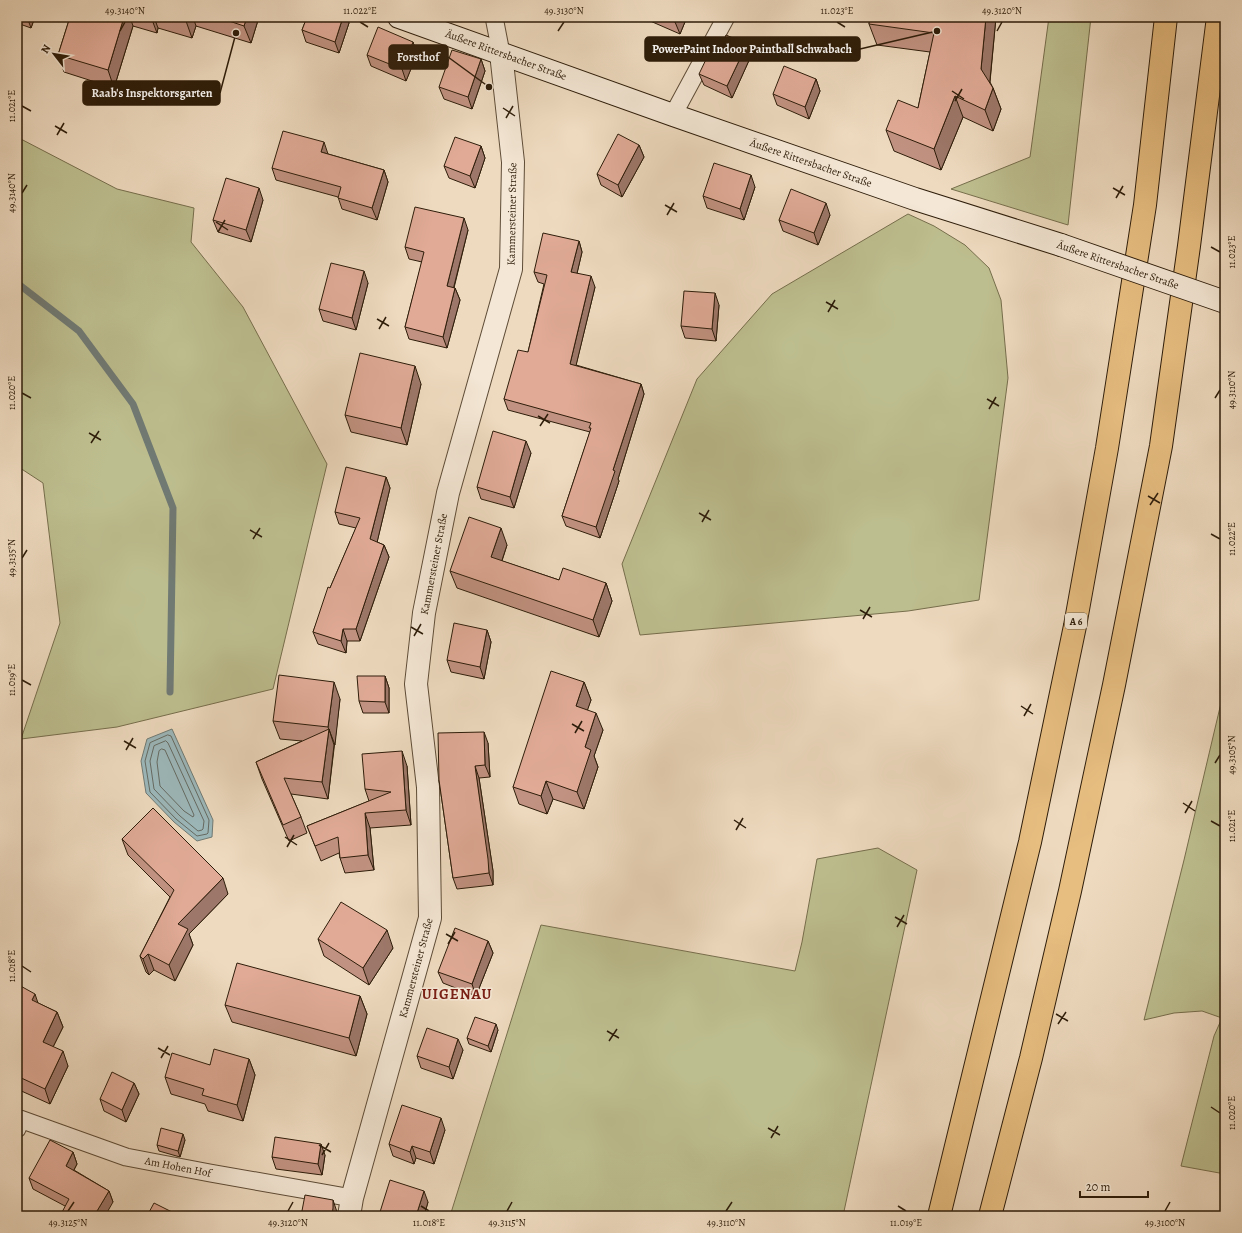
<svg xmlns="http://www.w3.org/2000/svg" width="1242" height="1233" font-family="Alegreya,serif">
  <rect width="100%" height="100%" fill="#eedabf"/>
  <filter id="stains"><feTurbulence type="fractalNoise" baseFrequency=".005" numOctaves="4"/><feColorMatrix values="0 0 0 0 .2 0 0 0 0 .09 0 0 0 0 .02 0 0 0 .5 -.17"/></filter>
  <radialGradient id="worn" r=".72"><stop offset=".6" stop-color="#630" stop-opacity="0"/><stop offset="1" stop-color="#630" stop-opacity=".3"/></radialGradient>
  <path fill="#bdbe8f" stroke="#766e4c" d="M1049 17H1091L1068 225 951 189 1030 157Z
    M17 137 117 189 194 208 191 242 243 307 327 464 273 689 117 727 21 739 60 623 43 483 17 466Z
    M908 214 934 226 965 245 989 268 1001 300 1008 378 979 600 908 611 640 635 622 564 697 379 772 294Z
    M1225 686V1174L1181 1166 1214 1036 1222 1018 1202 1011 1174 1013 1144 1020 1184 860Z
    M878 848 917 870 843 1216H450L541 925 795 971 802 942 817 859Z"/>
  <path fill="#9cb8bb" stroke="#707a74" d="M172 729 213 820 212 837 197 841 174 822 146 793 141 761 147 739Z"/>
  <g fill="none" stroke-linecap="round" stroke-linejoin="round">
    <path stroke="#656a62" stroke-width="1" d="M168 735 171 736 209 820 208 833 207 834 197 836 176 819 150 792 145 761 150 743Z
      M166 741 168 743 204 821 203 829 202 830 198 831 180 816 154 789 150 761 154 746Z
      M162 749 165 750 194 815 193 817 184 811 160 786 157 762 159 751Z"/>
    <path stroke="#707a74" stroke-width="7" d="M17 283 79 331 133 404 173 508 170 692"/>
    <defs>
      <path id="minor" d="M494 17 501 53
        M673 115 726 17
        M17 1129 20 1119 126 1157 210 1173 352 1198"/>
      <path id="tertiary" d="M349 1216 352 1198 430 918 428 787 416 684 424 613 448 493 511 269 513 162 501 53"/>
      <path id="secondary" d="M399 17 673 115 915 199 1061 245"/>
      <path id="motorway" d="M939 1216 1030 842 1075 626 1107 448 1145 205 1166 17
        M990 1216 1031 1058 1070 891 1114 685 1161 446 1189 246 1218 17"/>
    </defs>
    <use href="#minor" stroke="#5e4c37" stroke-width="19"/>
    <use href="#tertiary" stroke="#5e4c37" stroke-width="24"/>
    <use href="#secondary" stroke="#2e1d0a" stroke-width="24"/>
    <use href="#motorway" stroke="#2e1d0a" stroke-width="24"/>
    <use href="#minor" stroke="#f4e7d5" stroke-width="17"/>
    <use href="#tertiary" stroke="#f4e7d5" stroke-width="22"/>
    <use href="#secondary" stroke="#f4e7d5" stroke-width="22"/>
    <use href="#motorway" stroke="#e7bd80" stroke-width="22"/>
    <defs>
      <path id="secondary-bridge" d="M1061 245 1225 302"/>
    </defs>
    <use href="#secondary-bridge" stroke="#2e1d0a" stroke-width="24" stroke-linecap="butt"/>
    <use href="#secondary-bridge" stroke="#f4e7d5" stroke-width="22"/>
  </g>
  <path fill="#c19281" stroke="#2e1d0a" d="M17 17H35L31 28 17 23Z
    M70 17H259L251 43 196 26 192 38 158 28 157 33 133 26 114 88 64 72 58 55Z
    M307 17H347L349 23 339 53 306 42 302 30Z
    M641 17H687L680 34Z
    M848 17H996L990 82 993 88 1001 109 993 131 963 117 941 170 894 151 886 130 918 108 930 52 877 45 869 24 870 18Z
    M413 42 417 54 406 81 371 66 367 55Z
    M751 56 732 98 704 85 699 74Z
    M481 59 485 71 472 109 444 99 439 87Z
    M816 79 820 91 809 119 777 105 773 94Z
    M639 145 644 157 622 197 601 185 597 174Z
    M481 146 485 158 475 188 449 178 444 166Z
    M328 154 384 170 388 182 377 220 342 209 338 197 276 180 272 168Z
    M755 187 744 220 707 208 703 196Z
    M263 200 251 242 218 232 213 220Z
    M830 215 818 245 783 231 779 220Z
    M468 230 454 288H455L460 300 447 348 409 339 405 327 422 262 409 259 405 247Z
    M579 241 582 252 577 273 595 287 576 365 641 384 644 394 618 479 619 481 600 538 566 526 562 516 590 432 508 410 504 399 528 352 544 284 538 282 534 272Z
    M368 283 356 330 323 321 319 309Z
    M719 305 716 341 685 338 681 326Z
    M421 384 407 445 351 432 345 415Z
    M531 453 514 508 481 499 477 487Z
    M386 477 390 488 377 542 384 545 389 557 360 641H347L346 653 318 644 313 632 330 588 356 528 339 524 335 512Z
    M507 545 502 561 559 580 606 583 612 601 599 637 457 588 450 571Z
    M487 630 491 642 484 679 451 672 447 660Z
    M385 676 389 688V713H363L359 701Z
    M584 682 591 700 587 710 603 730 594 756 598 767 584 809 553 799 547 814 519 804 513 787Z
    M340 699 328 799 291 794 301 817 307 833 289 841 262 779 256 762 302 741 280 739 273 721Z
    M488 743 490 777 479 778 493 871V885L457 889 453 878 439 780Z
    M407 766 411 825 370 828 374 870 345 873 340 858 339 853 321 861 307 826 369 801 365 789Z
    M122 839 228 894 189 934 193 945 175 981 154 970 149 975 146 972 140 956 170 897 128 855Z
    M318 939 393 948 369 985 324 956Z
    M488 941 493 953 476 996 443 983 438 972Z
    M17 984 38 1003 57 1012 63 1027 53 1047 68 1066 50 1104 17 1089Z
    M360 996 367 1014 356 1056 232 1022 225 1005Z
    M498 1030 491 1052 469 1044 467 1038Z
    M463 1050 453 1079 421 1068 417 1056Z
    M249 1059 255 1075 243 1121 208 1111 205 1104 171 1094 165 1077 210 1065Z
    M134 1083 139 1094 126 1122 104 1111 100 1099Z
    M445 1130 434 1164 416 1158 414 1164 393 1156 389 1144Z
    M185 1140 180 1157 159 1151 157 1145Z
    M73 1152 77 1164 74 1170 109 1191 113 1202 65 1206 33 1189 29 1178Z
    M325 1155 322 1175 276 1169 272 1157Z
    M428 1202 424 1216H382L380 1212Z"/>
  <path fill="#9d7769" stroke="#2e1d0a" d="M27 17H35L31 28Z
    M124 17H130L133 26 114 88 108 70Z
    M151 17H154L158 28 157 33Z
    M187 17H193L196 26 192 38 186 21Z
    M247 17H259L251 43 244 26Z
    M343 17H347L349 23 339 53 335 42Z
    M678 17H687L680 34 675 22Z
    M986 17H996L989 90 981 69Z
    M413 42 417 54 406 81 402 69Z
    M747 44 751 56 732 98 727 86Z
    M481 59 485 71 472 109 468 97Z
    M816 79 820 91 809 119 805 107Z
    M993 88 1001 109 993 131 985 110Z
    M955 96 963 117 941 170 934 149Z
    M324 142 328 154 321 152Z
    M639 145 644 157 622 197 618 185Z
    M481 146 485 158 475 188 470 176Z
    M384 170 388 182 377 220 372 208Z
    M751 175 755 187 744 220 740 209Z
    M259 188 263 200 251 242 246 230Z
    M826 203 830 215 818 245 814 233Z
    M464 218 468 230 451 298 447 286Z
    M579 241 582 252 575 282 571 272Z
    M364 271 368 283 356 330 352 318Z
    M591 276 595 287 574 374 570 364Z
    M455 288 460 300 447 348 443 337Z
    M715 293 719 305 716 341 712 329Z
    M415 366 421 384 407 445 401 428Z
    M641 384 644 394 618 479 619 481 600 538 596 527 613 470Z
    M526 441 531 453 514 508 510 497Z
    M386 477 390 488 375 551 370 539Z
    M501 528 507 545 497 575 491 557Z
    M384 545 389 557 360 641 356 629Z
    M606 583 612 601 599 637 593 620Z
    M343 629 347 641 346 653 341 641Z
    M487 630 491 642 484 679 480 667Z
    M385 676 389 688V713L385 702Z
    M334 682 340 699 335 745 328 727Z
    M584 682 591 700 583 723 576 706Z
    M596 713 603 730 594 756 598 767 584 809 577 792 585 747Z
    M329 729 334 745 328 799 322 782Z
    M484 732 488 743 490 777 485 765Z
    M402 751 407 766 411 825 406 810Z
    M475 766 479 778 493 871V885L489 873Z
    M546 781 553 799 547 814 541 796Z
    M365 813 370 828 374 870 368 855Z
    M223 878 228 894 189 934 193 945 175 981 169 965 178 924Z
    M387 930 393 948 369 985 363 968Z
    M488 941 493 953 476 996 472 984Z
    M148 954 154 970 149 975 143 959Z
    M35 994 40 1009 32 1000Z
    M360 996 367 1014 356 1056 349 1038Z
    M57 1012 63 1027 48 1057 43 1042Z
    M496 1024 498 1030 491 1052 488 1046Z
    M458 1039 463 1050 453 1079 449 1067Z
    M63 1051 68 1066 50 1104 45 1089Z
    M249 1059 255 1075 243 1121 237 1105Z
    M134 1083 139 1094 126 1122 122 1110Z
    M441 1118 445 1130 434 1164 430 1152Z
    M183 1134 185 1140 180 1157 178 1151Z
    M321 1144 325 1155 322 1175 318 1164Z
    M412 1146 416 1158 414 1164 410 1152Z
    M73 1152 77 1164 70 1177 66 1166Z
    M109 1191 113 1202 105 1216H94Z
    M424 1191 428 1202 424 1216H416Z
    M333 1200 337 1212V1216H332Z"/>
  <path fill="#e0aa96" stroke="#2e1d0a" d="M70 17H124L108 70 58 55Z
    M174 17H187L186 21Z
    M217 17H247L244 26Z
    M307 17H343L335 42 302 30Z
    M663 17H678L675 22Z
    M870 17H986L981 69 993 88 985 110 955 96 934 149 886 130 898 100 918 108 934 33 869 24Z
    M378 27 413 42 402 69 367 55Z
    M726 35 747 44 727 86 699 74 712 47 719 50Z
    M452 50 481 59 468 97 439 87Z
    M784 66 816 79 805 107 773 94Z
    M283 131 324 142 321 152 384 170 372 208 338 198 341 187 272 168Z
    M618 134 639 145 618 185 597 174Z
    M455 137 481 146 470 176 444 166Z
    M714 163 751 175 740 209 703 196Z
    M226 178 259 188 246 230 213 220Z
    M791 189 826 203 814 233 779 220Z
    M415 207 464 218 447 286 455 288 443 337 405 327 424 252 405 247Z
    M543 233 579 241 571 272 591 276 570 364 641 384 613 470 615 471 596 527 562 516 591 428H589L591 423 504 399 518 350 528 352 547 275 534 272Z
    M331 263 364 271 352 318 319 309Z
    M684 291 715 293 712 329 681 326Z
    M360 353 415 366 401 428 345 415Z
    M493 431 526 441 510 497 477 487Z
    M346 467 386 477 370 539 384 545 356 629H343L341 641 313 632 328 587 330 588 360 518 335 512Z
    M469 517 501 528 491 557 559 580 563 568 606 583 593 620 450 571Z
    M454 623 487 630 480 667 447 660Z
    M551 671 584 682 576 706 596 713 585 747 591 750 577 792 546 781 541 796 513 787Z
    M279 675 334 682 328 727 273 721Z
    M357 676H385V702L359 701Z
    M329 729 322 782 284 778 301 817 283 825 256 762Z
    M484 732 485 765 475 766 488 859 489 873 453 878 439 780 438 733Z
    M402 751 406 810 365 813 368 855 340 858 338 837 315 846 307 826 391 792 365 789 362 754Z
    M153 808 223 878 178 924 188 929 169 965 148 954 143 959 140 956 174 890 122 839Z
    M341 902 387 930 363 968 318 939Z
    M455 928 488 941 472 984 438 972Z
    M237 963 360 996 349 1038 225 1005Z
    M17 984 35 994 32 1000 57 1012 43 1042 63 1051 45 1089 17 1076Z
    M475 1017 496 1024 488 1046 467 1038Z
    M427 1028 458 1039 449 1067 417 1056Z
    M214 1049 249 1059 237 1105 202 1095 204 1089 165 1077 172 1053 210 1065Z
    M112 1072 134 1083 122 1110 100 1099Z
    M402 1105 441 1118 430 1152 412 1146 410 1152 389 1144Z
    M161 1128 183 1134 178 1151 157 1145Z
    M275 1137 321 1144 318 1164 272 1157Z
    M50 1140 73 1152 66 1166 109 1191 94 1216H60L69 1199 29 1178Z
    M390 1180 424 1191 416 1216H394L380 1212Z
    M305 1195 333 1200V1208L332 1216H301Z
    M154 1203 176 1214 175 1216H147Z"/>
  <path fill="none" stroke="#2e1d0a" stroke-width="1.5" d="M360 22 368 27M837 22 845 27M120 31 125 22M558 31 564 22M997 31 1002 22M952 91 964 99M955 101 962 89M22 106 31 111M503 108 515 116M506 118 513 106M55 126 67 133M57 135 64 123M1113 188 1125 195M22 193 27 185M1116 198 1123 186M665 205 677 212M667 215 674 203M216 222 228 230M218 232 225 220M1211 247 1220 252M826 302 838 309M828 312 835 300M377 319 389 326M379 329 386 317M22 393 31 398M1215 398 1220 390M987 399 999 406M989 409 996 397M538 416 550 423M540 426 548 414M89 433 101 440M91 443 99 431M1148 496 1160 503M1150 505 1158 493M699 513 711 520M702 522 709 510M250 530 262 537M1211 534 1220 539M253 539 260 528M22 558 27 550M860 610 872 617M863 619 870 607M411 627 423 634M414 636 421 624M22 680 31 685M1021 706 1033 714M1024 716 1031 704M572 724 584 731M575 733 582 721M124 741 136 748M126 750 133 738M1215 763 1220 755M1183 803 1195 811M1185 813 1192 801M734 820 746 828M1211 821 1220 826M736 830 743 818M285 837 297 845M287 847 294 835M895 917 907 924M897 927 904 915M446 934 458 941M448 944 455 932M22 966 31 972M1056 1014 1068 1021M1058 1024 1066 1012M607 1031 619 1038M609 1041 617 1029M158 1048 170 1055M161 1058 168 1046M1211 1107 1220 1113M768 1128 780 1135M771 1138 778 1126M319 1145 331 1152M322 1155 329 1143M421 1206 429 1211M898 1206 906 1211M68 1211 74 1202M288 1211 293 1202M507 1211 512 1202M726 1211 732 1202M1165 1211 1170 1202"/>
  <g text-anchor="middle" dominant-baseline="central" stroke-width="3" stroke-linejoin="round" paint-order="stroke">
    <rect fill="#f4e7d5" stroke="#695a47" stroke-width="1" x="1065" y="613" width="22" height="16" rx="3"/>
    <g font-size="10" font-weight="bold" fill="#2e1d0a">
      <text x="1076" y="621">A 6</text>
    </g>
    <g font-size="11" fill="#2e1d0a" stroke="#f4e7d5">
      <text transform="translate(506 55) rotate(20)">Äußere Rittersbacher Straße</text>
      <text transform="translate(811 163) rotate(19)">Äußere Rittersbacher Straße</text>
      <text transform="translate(512 214) rotate(-89)">Kammersteiner Straße</text>
      <text transform="translate(1118 265) rotate(19)">Äußere Rittersbacher Straße</text>
      <text transform="translate(434 564) rotate(-79)">Kammersteiner Straße</text>
      <text transform="translate(416 968) rotate(-75)">Kammersteiner Straße</text>
      <text transform="translate(178 1167) rotate(11)">Am Hohen Hof</text>
    </g>
    <g font-size="15" font-weight="bold" letter-spacing="1" fill="#7a1f14" stroke="#f4e7d5">
      <text x="457" y="994">UIGENAU</text>
    </g>
  </g>
  <path fill="none" stroke="#2e1d0a" stroke-width="1.5" d="M937 31L860 49M489 87L448 57M236 33L220 93"/>
  <g fill="#2e1d0a" stroke="#f4e7d5" stroke-width="1.5">
    <circle cx="937" cy="31" r="4"/>
    <circle cx="489" cy="87" r="4"/>
    <circle cx="236" cy="33" r="4"/>
  </g>
  <g fill="#2e1d0a" stroke="#2e1d0a" stroke-width="1.5">
    <rect x="645" y="37" width="215" height="24" rx="4"/>
    <rect x="389" y="45" width="59" height="24" rx="4"/>
    <rect x="83" y="81" width="137" height="24" rx="4"/>
  </g>
  <g font-size="12" text-anchor="middle" font-weight="bold" fill="#fff">
    <text x="752" y="53">PowerPaint Indoor Paintball Schwabach</text>
    <text x="418" y="61">Forsthof</text>
    <text x="152" y="97">Raab's Inspektorsgarten</text>
  </g>
  <rect width="1242" height="1233" fill="none" stroke="#eedabf" stroke-width="44"/>
  <g transform="translate(54 54) rotate(301)" stroke="#f4e7d5" stroke-width="3" paint-order="stroke">
  <path d="M0-3L7 15L0 10L-7 15Z" fill="#2e1d0a"/>
  <text y="-6" font-size="11" font-weight="bold" text-anchor="middle" fill="#2e1d0a">N</text>
  </g>
  <path d="M1080 1191v6h68v-6" fill="none" stroke="#2e1d0a" stroke-width="2"/>
  <text x="1086" y="1191" font-size="12" fill="#2e1d0a" stroke="#f4e7d5" stroke-width="3" paint-order="stroke">20 m</text>
  <rect x="22" y="22" width="1198" height="1189" fill="none" stroke="#2e1d0a" stroke-width="1.5"/>
  <g font-size="10" text-anchor="middle" fill="#2e1d0a">
    <text x="125" y="14">49.3140°N</text>
    <text x="360" y="14">11.022°E</text>
    <text x="564" y="14">49.3130°N</text>
    <text x="837" y="14">11.023°E</text>
    <text x="1002" y="14">49.3120°N</text>
    <text transform="translate(11 106) rotate(-90)" y="4">11.021°E</text>
    <text transform="translate(11 193) rotate(-90)" y="4">49.3140°N</text>
    <text transform="translate(1231 252) rotate(-90)" y="4">11.023°E</text>
    <text transform="translate(1231 390) rotate(-90)" y="4">49.3110°N</text>
    <text transform="translate(11 393) rotate(-90)" y="4">11.020°E</text>
    <text transform="translate(1231 539) rotate(-90)" y="4">11.022°E</text>
    <text transform="translate(11 558) rotate(-90)" y="4">49.3135°N</text>
    <text transform="translate(11 680) rotate(-90)" y="4">11.019°E</text>
    <text transform="translate(1231 755) rotate(-90)" y="4">49.3105°N</text>
    <text transform="translate(1231 826) rotate(-90)" y="4">11.021°E</text>
    <text transform="translate(11 966) rotate(-90)" y="4">11.018°E</text>
    <text transform="translate(1231 1113) rotate(-90)" y="4">11.020°E</text>
    <text x="68" y="1226">49.3125°N</text>
    <text x="288" y="1226">49.3120°N</text>
    <text x="429" y="1226">11.018°E</text>
    <text x="507" y="1226">49.3115°N</text>
    <text x="726" y="1226">49.3110°N</text>
    <text x="906" y="1226">11.019°E</text>
    <text x="1165" y="1226">49.3100°N</text>
  </g>
  <rect width="100%" height="100%" filter="url(#stains)"/>
  <rect width="100%" height="100%" fill="url(#worn)"/>
</svg>
